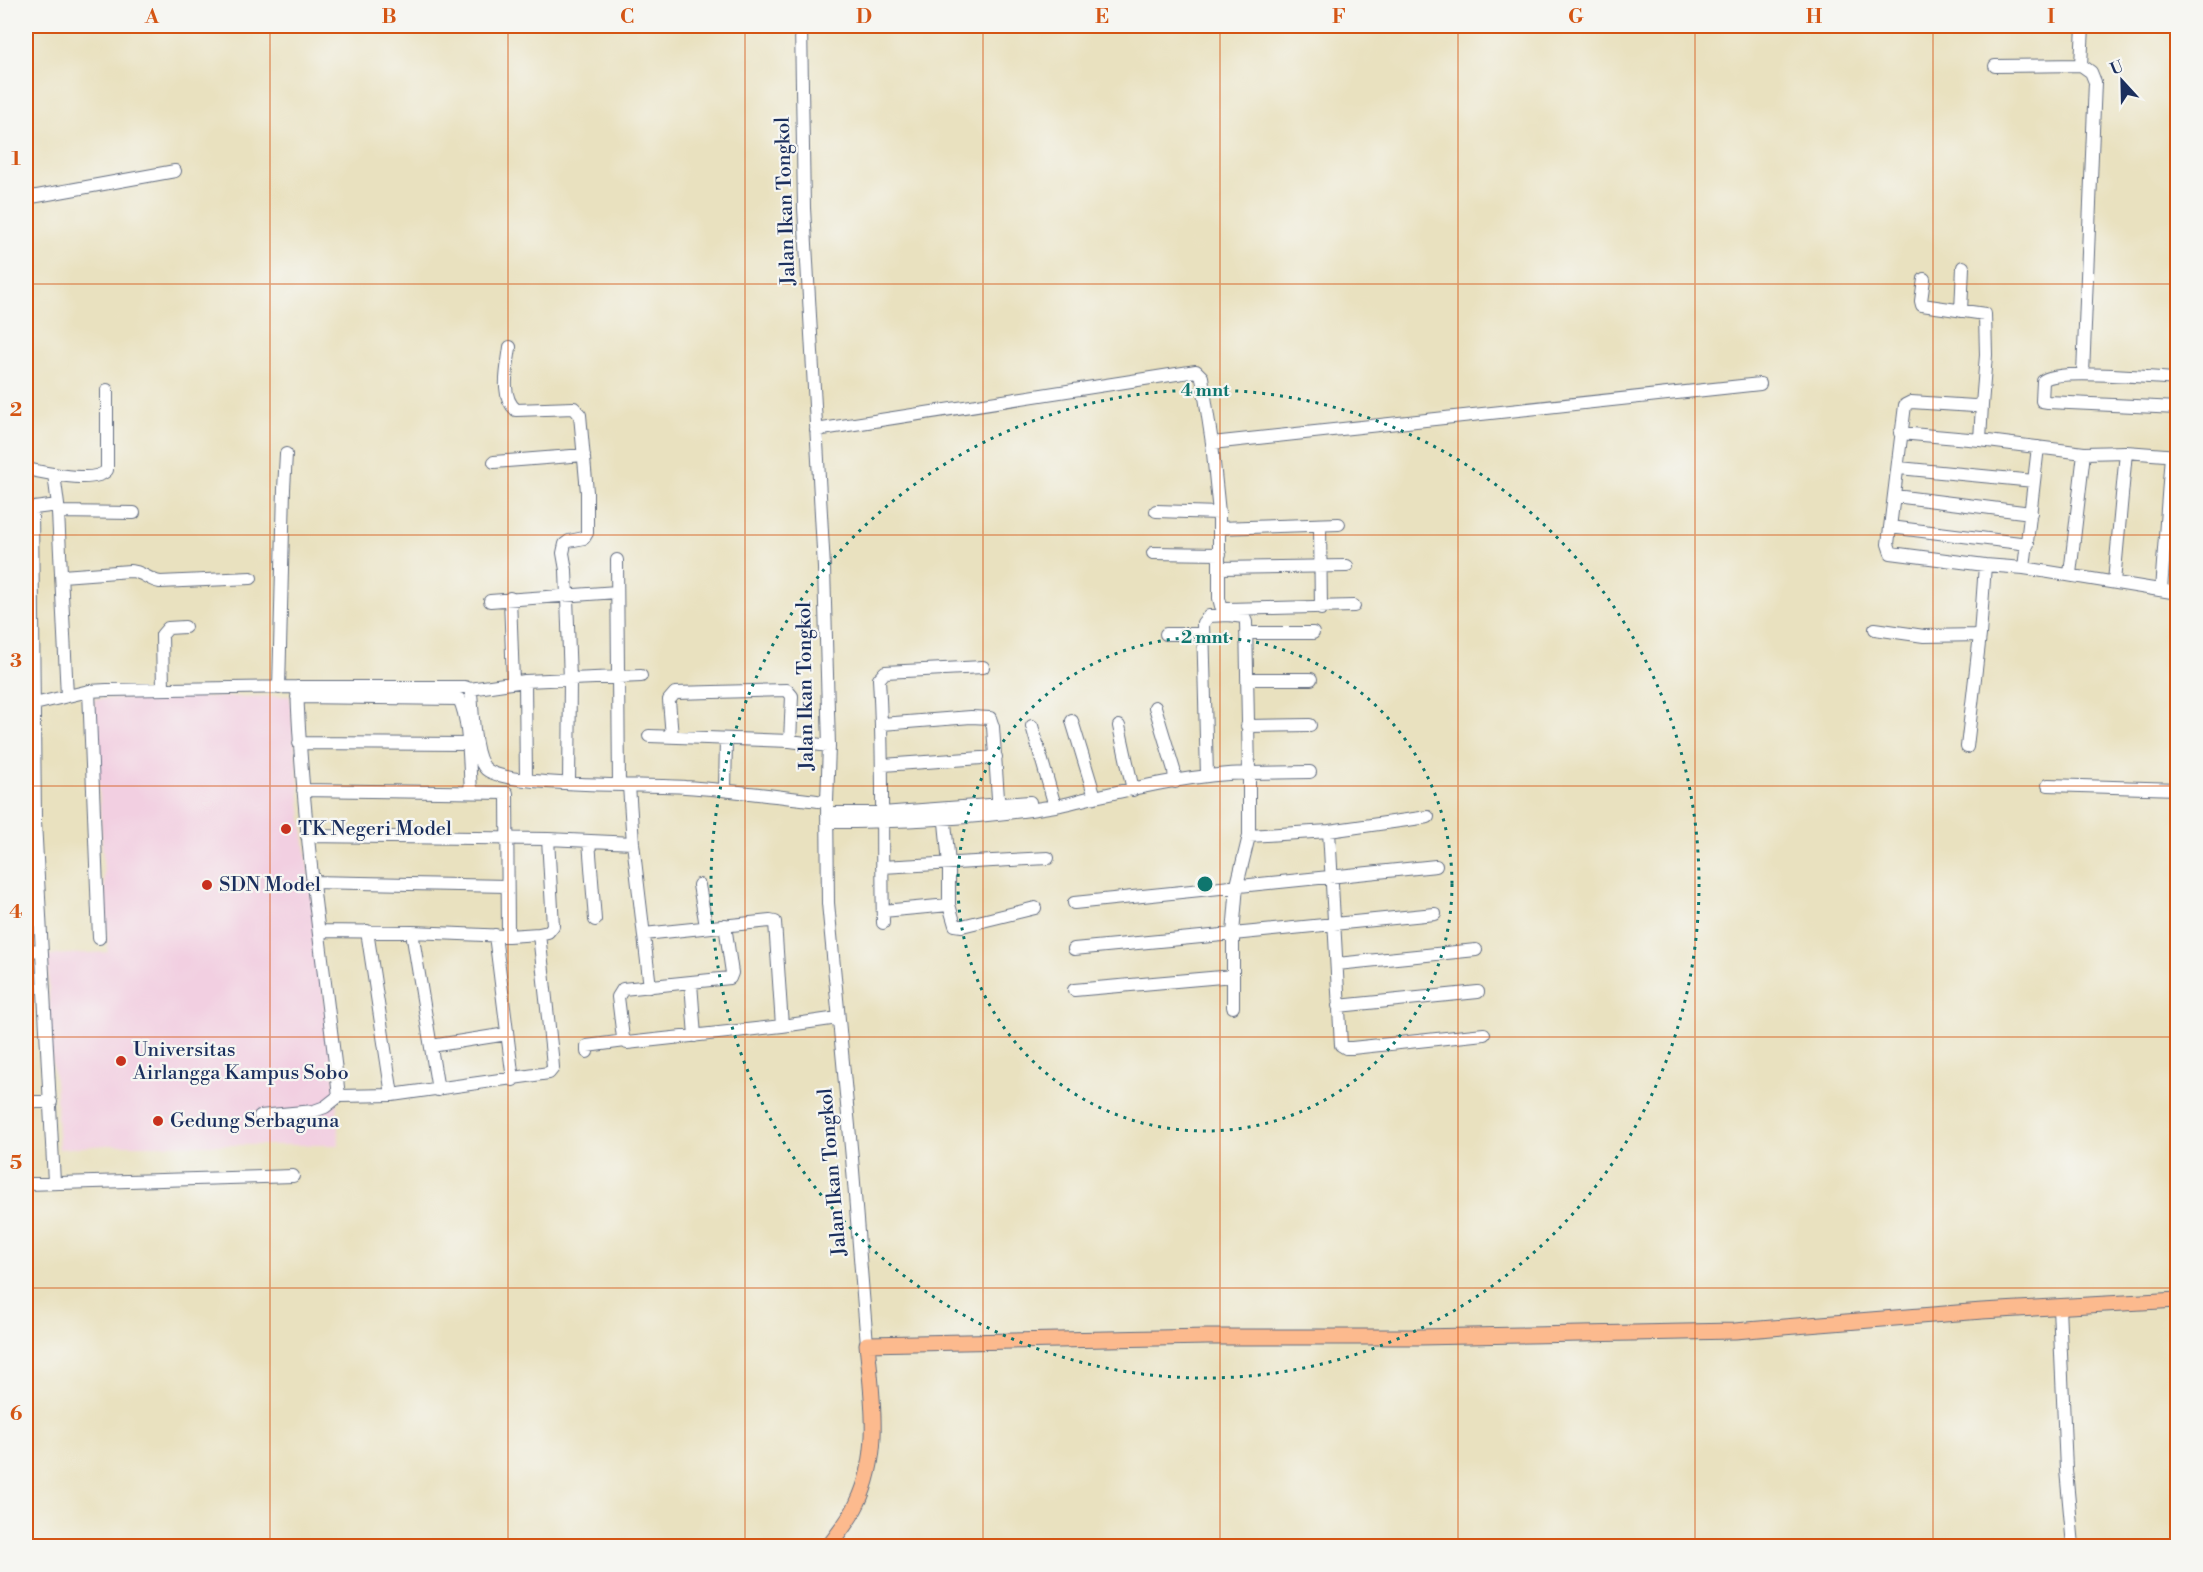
<svg xmlns="http://www.w3.org/2000/svg" width="2203" height="1572" font-family="'Libre Bodoni',serif">
  <rect width="100%" height="100%" fill="#f6f6f2"/>
  <filter id="ink" filterUnits="userSpaceOnUse"><feTurbulence type="fractalNoise" baseFrequency=".0167" numOctaves="2"/><feDisplacementMap in="SourceGraphic" scale="12" xChannelSelector="R" yChannelSelector="G"/><feConvolveMatrix kernelMatrix="1 2 1 2 8 2 1 2 1" color-interpolation-filters="sRGB"/></filter>
  <filter id="wash" filterUnits="userSpaceOnUse"><feTurbulence type="fractalNoise" baseFrequency=".008" numOctaves="4" result="noise"/><feDisplacementMap in="SourceGraphic" scale="24" xChannelSelector="R" yChannelSelector="G"/><feGaussianBlur stdDeviation="1.35" result="paint"/><feColorMatrix in="noise" values="0 0 0 0 0 0 0 0 0 0 0 0 0 0 0 0 0 1.4 0 .05"/><feComposite in="paint" operator="in"/></filter>
  <g filter="url(#wash)">
    <rect width="100%" height="100%" fill="#e9e1bf"/>
    <path fill="#f2cfe1" d="M290 696 302 819 336 1094 339 1145H107L59 1149 55 1080 50 1048 48 955 108 952 94 699Z"/>
  </g>
  <g filter="url(#ink)">
    <g fill="none" stroke-linecap="round" stroke-linejoin="round">
      <defs>
        <path id="minor" d="M801 26 804 208 824 568 829 746 827 802 828 903 852 1158 867 1344
          M2081 65 2083 26
          M1995 66 2081 65 2091 72 2095 82 2083 374
          M26 198 175 171
          M1924 279 1921 301 1922 305 1985 314 1986 355 1982 405
          M1961 311 1963 267
          M510 347C508 366 499 396 516 410L574 408 580 415 587 492V533L584 538 569 541 565 544 563 553 566 570 570 680 569 783
          M2178 379C2156 378 2054 368 2043 381L2042 401 2048 402 2178 408
          M816 430 1196 371 1202 377 1212 443 1219 513V598L1221 606 1227 609 1354 606
          M1900 433 1980 440 2084 453 2126 452 2178 456
          M1980 440 1982 405 1974 406 1911 402 1905 405 1888 544 1891 553 1985 565 2024 568 2178 593
          M1212 443 1760 384
          M494 462 584 455
          M1899 468 2034 481
          M26 469C43 472 95 485 107 470V390
          M54 474 58 505
          M1895 496 2031 513
          M1156 511 1219 513
          M58 512 67 696
          M1320 525 1321 609
          M1890 527 2028 544
          M1219 528 1339 524
          M1153 553 1220 554
          M617 560 619 785
          M1220 568 1347 566
          M2024 568 2038 447
          M2070 574 2084 453
          M62 576 130 571C142 571 148 580 160 582L251 578
          M2114 582 2126 452
          M2161 590 2171 455
          M510 598 513 682
          M490 601 617 592
          M1875 629 1924 636 1980 635
          M1246 633H1313
          M1166 634H1203
          M1247 679H1311
          M525 681 526 780
          M297 687C302 824 323 960 339 1096
          M279 688 284 489 286 454
          M163 689 162 635 168 628 185 627
          M470 689 525 681 641 676
          M89 691 99 938
          M297 697 459 699C470 720 469 766 471 791
          M26 706 89 691 107 690 297 687H465L470 689 471 693C473 711 473 757 486 769 507 788 650 784 685 787 733 790 780 797 827 802
          M1155 707 1174 770 1175 782
          M1072 721 1095 797
          M882 724 971 717 990 718 993 727 999 812
          M1032 726 1055 806
          M1119 726 1133 790
          M1247 726 1310 725
          M649 736 790 741 829 746
          M672 737 669 700 675 693 787 690 792 696 790 741
          M299 743 468 744
          M1967 747 1980 635 1985 565
          M883 765 996 757
          M1310 772 1249 773V836L1329 831 1428 817
          M2048 785 2178 789
          M629 786 633 843 650 987
          M303 790 507 793 508 936
          M725 790 726 740
          M944 812 949 864V905L955 925 962 926 1035 908
          M827 813H882L1030 802
          M827 822C903 822 980 819 1055 806 1069 804 1082 799 1095 797 1144 786 1199 774 1249 773L1246 622 1244 617 1228 615 1209 616 1203 623 1207 776
          M1329 831 1341 1045 1346 1048H1352L1484 1034
          M307 836 548 839 633 843
          M1249 836 1237 885 1233 934 1435 914
          M589 841 595 920
          M882 867 1048 858
          M312 882 507 886
          M699 885 706 926
          M1074 903 1436 866
          M883 911 949 905
          M883 923C881 841 884 760 879 679L885 672 983 667
          M319 931 412 932 508 936 539 934 548 932 553 926 548 839
          M367 931 392 1095
          M412 932 438 1090
          M644 934 770 921 775 922 782 1026 627 1043 623 1038 618 997 623 989 730 978 732 973 725 925
          M495 935 513 1080
          M1074 949 1233 934V1007
          M26 951 41 950
          M1337 964 1476 950
          M691 983 695 1036
          M1074 990 1233 976
          M1338 1006 1478 992
          M782 1026 838 1018
          M431 1046 507 1034
          M587 1052V1046L625 1041
          M26 1102H51
          M260 1116 314 1111 325 1107 339 1096 392 1095 549 1073 553 1068 552 1055 539 934
          M54 1182 35 821 32 510 34 508 58 505V512L134 513
          M26 1184 293 1176
          M2059 1307 2066 1470 2073 1546"/>
        <path id="major" d="M829 1546C839 1533 850 1519 857 1504 882 1453 872 1398 867 1344L1207 1337H1419L1735 1331 1982 1311 2178 1300"/>
      </defs>
      <use href="#minor" stroke="#636d80" stroke-width="14"/>
      <use href="#major" stroke="#636d80" stroke-width="17"/>
      <use href="#minor" stroke="#fff" stroke-width="12"/>
      <use href="#major" stroke="#fcba8e" stroke-width="15"/>
    </g>
  </g>
  <path fill="none" stroke="#d45514" stroke-width="1.5" stroke-opacity="0.55" d="M270 26V1546M508 26V1546M745 26V1546M983 26V1546M1220 26V1546M1458 26V1546M1695 26V1546M1933 26V1546M26 284H2178M26 535H2178M26 786H2178M26 1037H2178M26 1288H2178"/>
  <g fill="none" stroke="#0f766e" stroke-width="3" stroke-dasharray="3 6">
    <circle cx="1205" cy="884" r="247"/>
    <circle cx="1205" cy="884" r="494"/>
  </g>
  <g fill="#c8321e" stroke="#f6f6f2" stroke-width="2">
    <circle cx="286" cy="829" r="6"/>
    <circle cx="207" cy="885" r="6"/>
    <circle cx="121" cy="1061" r="6"/>
    <circle cx="158" cy="1121" r="6"/>
  </g>
  <g text-anchor="middle" dominant-baseline="central" stroke-width="4.5" stroke-linejoin="round" paint-order="stroke">
    <g font-size="20" fill="#1b2f5e" stroke="#f6f6f2">
      <text transform="translate(786 201) rotate(-92)">Jalan Ikan Tongkol</text>
      <text transform="translate(806 686) rotate(-91)">Jalan Ikan Tongkol</text>
      <text transform="translate(833 1172) rotate(-95)">Jalan Ikan Tongkol</text>
    </g>
    <g font-size="20" fill="#1b2f5e" stroke="#f6f6f2" text-anchor="start">
      <text x="298" y="829">TK Negeri Model</text>
      <text x="219" y="885">SDN Model</text>
      <text x="133" y="1050">Universitas<tspan x="133" dy="23">Airlangga Kampus Sobo</tspan></text>
      <text x="170" y="1121">Gedung Serbaguna</text>
    </g>
  </g>
  <circle cx="1205" cy="884" r="9" fill="#0f766e" stroke="#f6f6f2" stroke-width="3"/>
  <g font-size="18" text-anchor="middle" font-weight="bold" fill="#0f766e" stroke="#f6f6f2" stroke-width="4.5" stroke-linejoin="round" paint-order="stroke">
    <text x="1205" y="396">4 mnt</text>
    <text x="1205" y="643">2 mnt</text>
  </g>
  <rect width="2203" height="1572" fill="none" stroke="#f6f6f2" stroke-width="66"/>
  <g transform="translate(2122 81) rotate(338)" stroke="#f6f6f2" stroke-width="4.5" paint-order="stroke">
  <path d="M0-4.5L10 22L0 15L-10 22Z" fill="#1b2f5e"/>
  <text y="-9" font-size="16" font-weight="bold" text-anchor="middle" fill="#1b2f5e">U</text>
  </g>
  <rect x="33" y="33" width="2137" height="1506" fill="none" stroke="#d45514" stroke-width="2"/>
  <g font-size="20" text-anchor="middle" font-weight="bold" fill="#d45514">
    <text x="152" y="23">A</text>
    <text x="389" y="23">B</text>
    <text x="627" y="23">C</text>
    <text x="864" y="23">D</text>
    <text x="1102" y="23">E</text>
    <text x="1339" y="23">F</text>
    <text x="1576" y="23">G</text>
    <text x="1814" y="23">H</text>
    <text x="2051" y="23">I</text>
    <text x="16" y="165">1</text>
    <text x="16" y="416">2</text>
    <text x="16" y="667">3</text>
    <text x="16" y="918">4</text>
    <text x="16" y="1169">5</text>
    <text x="16" y="1420">6</text>
  </g>
</svg>
